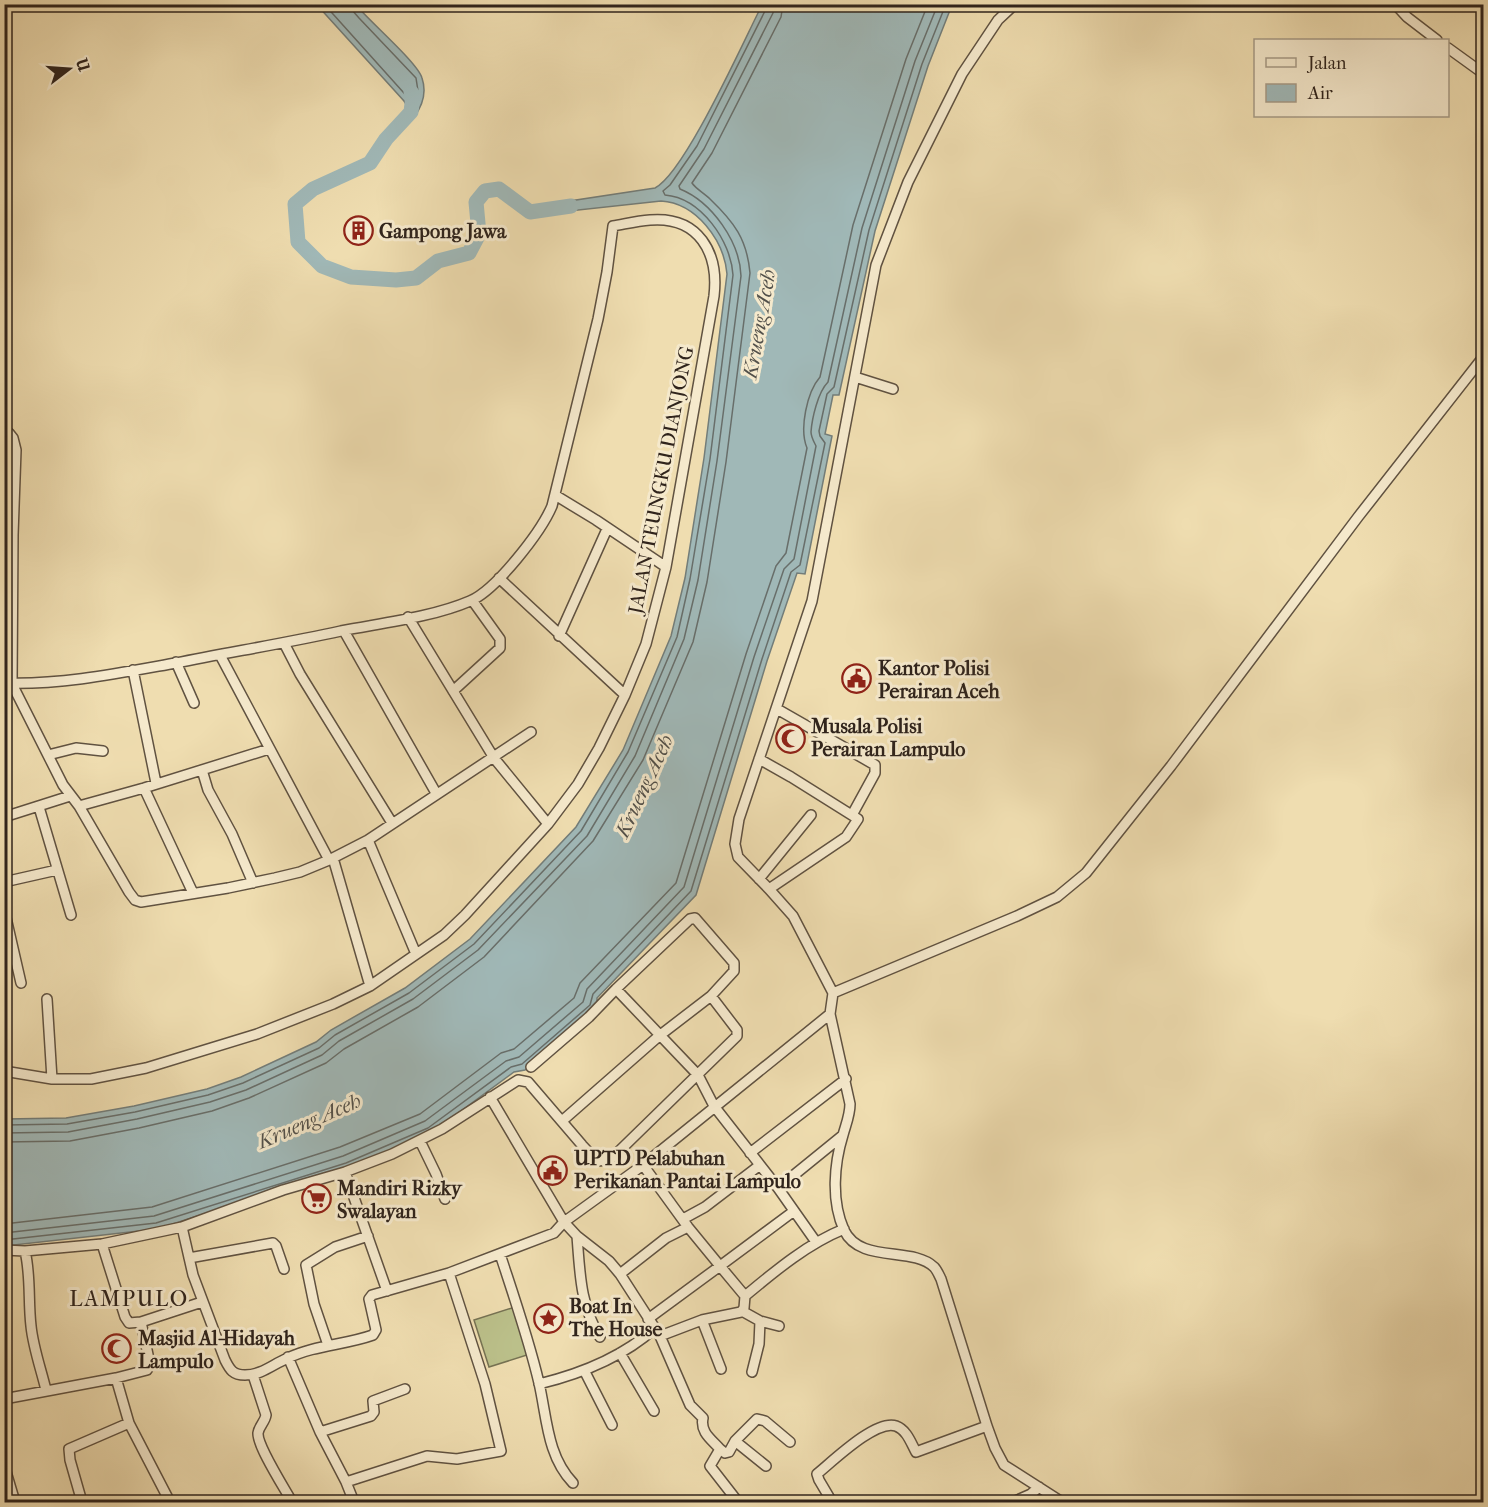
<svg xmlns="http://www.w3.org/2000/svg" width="1488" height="1507" font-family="'IM FELL French Canon',serif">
  <rect width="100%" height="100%" fill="#efddb0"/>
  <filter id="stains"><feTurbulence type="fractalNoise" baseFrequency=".00333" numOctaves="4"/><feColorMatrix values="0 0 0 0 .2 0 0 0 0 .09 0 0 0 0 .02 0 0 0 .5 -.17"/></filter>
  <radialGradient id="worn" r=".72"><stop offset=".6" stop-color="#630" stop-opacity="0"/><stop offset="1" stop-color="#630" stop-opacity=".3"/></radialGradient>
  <path fill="#bbc08a" stroke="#767253" stroke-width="1.5" d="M515 1307 530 1354 489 1367 474 1320Z"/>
  <path fill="#a0b8b7" stroke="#737d79" stroke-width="1.5" d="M317 5H356C369 21 418 63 422 78 427 93 423 105 414 117L404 101Z
    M762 5H952L928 66 875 231 839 395H833L825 434 832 436 805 574 797 573 767 661 696 895 597 998V1007L525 1070 514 1072 431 1133 348 1168 157 1229 5 1246V1119L66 1118 134 1106 207 1089 241 1077 316 1042 331 1030 405 988 470 939 576 827 623 750 671 636 685 578 704 458 727 274C724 240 696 203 661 201L551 213 550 204 655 188C685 173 744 40 762 5Z"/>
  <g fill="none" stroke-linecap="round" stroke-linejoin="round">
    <path stroke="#686e6a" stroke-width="1.5" d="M324 4 412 102 416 103 418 91 416 78 359 18 352 10V4
      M4 1125 67 1124 135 1112 208 1095 243 1083 319 1048 335 1035 409 993 474 944 581 831 628 752 677 637 690 579 710 459 733 275C731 241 701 198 665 195L663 191 670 185 697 146 766 9 767 4
      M4 1133 68 1132 137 1119 210 1102 246 1090 322 1055 339 1041 413 999 478 950 587 836 635 756 684 639 698 580 717 461 741 276C740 242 712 202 680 189L679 186 704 149 773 13 774 4
      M4 1142 70 1141 139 1128 212 1111 249 1098 326 1063 344 1049 418 1007 484 957 593 841 643 760 693 642 707 582 726 462 750 273C747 239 734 222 710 199 704 193 696 189 692 183L712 153 781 17 783 4
      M4 1224 152 1207 340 1147 420 1114 501 1053 514 1049 574 998 580 983 676 883 746 654 776 566 786 553 807 448C799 429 807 392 820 377L853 225 906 59 928 4
      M4 1233 154 1216 343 1156 425 1121 506 1061 519 1057 583 1002 587 989 684 887 754 657 784 569 794 559 816 446C814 442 811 437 811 432 812 418 818 392 828 382L862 228 915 61 938 4
      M4 1240 156 1223 346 1163 428 1128 511 1067 522 1064 590 1005 593 994 691 891 762 659 791 572 800 565 825 443 820 436 819 431 827 394 834 387 869 230 922 64 946 4"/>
    <path stroke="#a0b8b7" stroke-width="15" d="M411 92 413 95 411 112 386 139 370 163 313 189 295 204 298 242 322 266 351 277 396 280 416 278 438 261 469 253 479 234 476 202 485 191 499 189 530 212 571 206"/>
    <defs>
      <path id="minor" d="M1395 4 1407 17 1437 40
        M1448 48 1484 74
        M855 377 893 389
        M4 433H9L13 438 16 450 13 535 12 684 63 785 79 806 129 892 135 900 141 902 228 888 275 878 300 872 329 860 368 840 531 732
        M555 495 596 520 666 567
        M499 578 625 695
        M408 617 494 758 548 824
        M344 631 436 793
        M559 636 607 529
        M284 643 300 674 392 823
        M220 655 329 860
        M176 662 194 703
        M133 670 156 783
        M4 683C62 685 120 673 176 663 231 652 286 643 341 631 382 623 433 617 470 601 496 590 541 532 552 506L598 319 607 272 613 226C625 224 637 221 650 220 699 216 719 253 714 296L666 567 646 644 625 695 599 748 578 784 548 824 465 915 444 935 370 986 333 1004 257 1034 146 1068 91 1079H52L4 1071
        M453 691 500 648V639L472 600
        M777 709 875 765V773L852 815
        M48 755 76 748 103 751
        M759 759 791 777 858 819 846 837 769 889
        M202 770 208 790 232 834 253 883
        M144 788 193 893
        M79 806 144 788 269 749
        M39 807 71 915
        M4 817 70 796
        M368 840 416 954
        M333 858 370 986
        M759 879 811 815
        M4 882 57 870
        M4 909 21 983
        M833 993 1017 916 1057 897 1086 873 1171 766 1358 517 1484 356
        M47 999 52 1079
        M830 1014 833 993 793 916 769 889 738 857 735 844 739 819 812 601 876 265 908 182 962 74 998 20 1015 4
        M531 1067 589 1017 616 989
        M490 1097 564 1222 577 1236 609 1261 620 1274 660 1336 690 1405 703 1418C700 1432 711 1439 720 1449L710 1466 738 1502
        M562 1121 659 1036 711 996 734 971V963L695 918 690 919 616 989 698 1075 714 1106 778 1188 816 1242
        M420 1141 436 1174 445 1199
        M750 1153 846 1079
        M643 1165 688 1227 720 1266 794 1211
        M345 1172 387 1291
        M778 1188 842 1136
        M683 1219 705 1207 760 1165
        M182 1227 193 1275 225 1360C230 1370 233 1375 245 1375 262 1375 273 1364 288 1358 315 1345 345 1345 373 1335L376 1330 369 1299 372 1295 449 1273 554 1233 564 1222 643 1165 830 1014 850 1104C850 1115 846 1124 843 1135 834 1164 831 1201 844 1230 860 1264 912 1246 934 1267 937 1270 939 1275 941 1279L987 1426 995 1448 1004 1465 1062 1502
        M577 1236C580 1273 580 1305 600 1337
        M102 1244 125 1317 129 1323 141 1322 202 1302
        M4 1250 25 1251 102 1244 182 1227 283 1190 345 1172 392 1154 442 1129 518 1080 528 1082 582 1145 597 1161 610 1160 737 1036V1030L711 996
        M25 1251C31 1276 28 1301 31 1326 33 1347 41 1369 46 1390
        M500 1254C514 1297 529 1340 539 1383 547 1418 547 1456 573 1483
        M189 1258 273 1243 276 1246 284 1269
        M620 1274 666 1238 688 1227
        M745 1296C775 1271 807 1244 844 1229
        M742 1311 760 1321 779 1326
        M648 1319 720 1266 745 1296 744 1308 741 1312 702 1320 660 1336
        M702 1320 721 1369
        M328 1345 314 1304 306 1265 335 1247 368 1236
        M620 1353 654 1411
        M288 1357 320 1432 346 1482 354 1502
        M584 1370 612 1425
        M752 1372 759 1344 760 1321
        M253 1375 266 1415C265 1422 259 1426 258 1433 257 1446 285 1489 292 1502
        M116 1378 129 1423 170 1502
        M539 1384C580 1374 623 1357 655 1328
        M4 1399 116 1378 147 1370 150 1364 141 1322
        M320 1432 371 1416 374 1412 373 1401 405 1389
        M735 1441 766 1466
        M720 1449 725 1453 729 1452 735 1441 757 1419 765 1421 790 1442
        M4 1465 15 1502
        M346 1482 427 1456 457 1459 501 1451 485 1384 449 1273
        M82 1502 70 1460 69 1449 129 1423
        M832 1502 819 1480 817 1474C833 1461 876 1419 896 1426 907 1430 911 1443 916 1452L987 1426
        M1013 1502 1031 1494 1039 1487"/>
    </defs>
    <use href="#minor" stroke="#605241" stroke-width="12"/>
    <use href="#minor" stroke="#f5e9cc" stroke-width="9"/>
  </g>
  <defs>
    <symbol id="building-ring" viewBox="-11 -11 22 22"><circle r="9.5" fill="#f5e9cc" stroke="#8f2418" stroke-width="1.5"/><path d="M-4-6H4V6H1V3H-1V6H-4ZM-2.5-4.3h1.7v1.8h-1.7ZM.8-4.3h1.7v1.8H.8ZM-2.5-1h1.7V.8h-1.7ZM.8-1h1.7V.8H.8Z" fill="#8f2418"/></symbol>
    <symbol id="civic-ring" viewBox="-11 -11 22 22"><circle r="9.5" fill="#f5e9cc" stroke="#8f2418" stroke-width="1.5"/><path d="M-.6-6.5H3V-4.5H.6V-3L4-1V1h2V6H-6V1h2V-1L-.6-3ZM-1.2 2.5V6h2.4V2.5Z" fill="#8f2418"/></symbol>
    <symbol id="mosque-ring" viewBox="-11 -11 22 22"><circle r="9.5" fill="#f5e9cc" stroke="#8f2418" stroke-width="1.5"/><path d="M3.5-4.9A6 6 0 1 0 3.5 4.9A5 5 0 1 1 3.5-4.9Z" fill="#8f2418"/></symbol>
    <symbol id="supermarket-ring" viewBox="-11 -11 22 22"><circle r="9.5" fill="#f5e9cc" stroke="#8f2418" stroke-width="1.5"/><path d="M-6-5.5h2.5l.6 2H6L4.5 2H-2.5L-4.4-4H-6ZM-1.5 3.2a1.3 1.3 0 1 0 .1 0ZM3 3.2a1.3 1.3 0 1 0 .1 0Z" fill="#8f2418"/></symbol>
    <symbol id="sight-ring" viewBox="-11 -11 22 22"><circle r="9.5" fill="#f5e9cc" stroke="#8f2418" stroke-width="1.5"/><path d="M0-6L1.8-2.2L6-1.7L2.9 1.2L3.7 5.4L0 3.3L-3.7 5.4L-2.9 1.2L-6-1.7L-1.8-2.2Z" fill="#8f2418"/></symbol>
  </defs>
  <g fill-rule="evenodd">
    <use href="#building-ring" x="342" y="214" width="33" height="33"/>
    <use href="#civic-ring" x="840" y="662" width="33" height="33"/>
    <use href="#mosque-ring" x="774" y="722" width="33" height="33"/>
    <use href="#civic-ring" x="536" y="1154" width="33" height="33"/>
    <use href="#supermarket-ring" x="300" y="1182" width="33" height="33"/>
    <use href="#sight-ring" x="532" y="1302" width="33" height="33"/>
    <use href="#mosque-ring" x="100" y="1332" width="33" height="33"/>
  </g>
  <g text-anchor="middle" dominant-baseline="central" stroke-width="6" stroke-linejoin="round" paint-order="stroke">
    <g font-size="20" font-weight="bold" fill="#30241c" stroke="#f5e9cc" text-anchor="start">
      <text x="379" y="231">Gampong Jawa</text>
      <text x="878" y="668">Kantor Polisi<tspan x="878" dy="23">Perairan Aceh</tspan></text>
      <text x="811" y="726">Musala Polisi<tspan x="811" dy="23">Perairan Lampulo</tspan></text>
      <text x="574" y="1158">UPTD Pelabuhan<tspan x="574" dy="23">Perikanan Pantai Lampulo</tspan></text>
      <text x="337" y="1188">Mandiri Rizky<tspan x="337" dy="23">Swalayan</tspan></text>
      <text x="569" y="1306">Boat In<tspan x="569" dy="23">The House</tspan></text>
      <text x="138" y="1338">Masjid Al-Hidayah<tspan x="138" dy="23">Lampulo</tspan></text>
    </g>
    <g font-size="20" fill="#30241c" stroke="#f5e9cc">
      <text transform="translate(661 480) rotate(-79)">JALAN TEUNGKU DIANJONG</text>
    </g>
    <g font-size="21" font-style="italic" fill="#52504a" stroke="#f5e9cc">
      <text transform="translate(759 324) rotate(-80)">Krueng Aceh</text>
      <text transform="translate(644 786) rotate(-65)">Krueng Aceh</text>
      <text transform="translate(309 1121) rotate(-23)">Krueng Aceh</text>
    </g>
    <g font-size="22" letter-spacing="1.5" fill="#30241c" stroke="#f5e9cc">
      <text x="129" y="1299">LAMPULO</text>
    </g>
  </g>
  <rect width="1488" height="1507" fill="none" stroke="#efddb0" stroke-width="24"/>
  <rect x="6" y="6" width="1476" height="1495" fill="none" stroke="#30241c" stroke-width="3"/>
  <rect x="12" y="12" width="1464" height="1483" fill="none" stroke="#30241c" stroke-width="1.5"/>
  <rect x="1254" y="39" width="195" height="78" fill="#f5e9cc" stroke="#a69a86" stroke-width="1.5"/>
  <rect x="1266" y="58" width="30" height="9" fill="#f5e9cc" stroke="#a69a86" stroke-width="1.5"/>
  <text x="1308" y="69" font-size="18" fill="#30241c">Jalan</text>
  <rect x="1266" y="84" width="30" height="18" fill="#a0b8b7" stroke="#a69a86" stroke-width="1.5"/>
  <text x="1308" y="99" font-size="18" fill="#30241c">Air</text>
  <g transform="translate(69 69) rotate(73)" stroke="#f5e9cc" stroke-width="4.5" paint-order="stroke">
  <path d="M0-4.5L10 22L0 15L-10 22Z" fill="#30241c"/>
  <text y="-9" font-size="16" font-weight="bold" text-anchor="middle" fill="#30241c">U</text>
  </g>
  <rect width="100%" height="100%" filter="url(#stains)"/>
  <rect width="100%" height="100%" fill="url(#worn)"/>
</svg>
